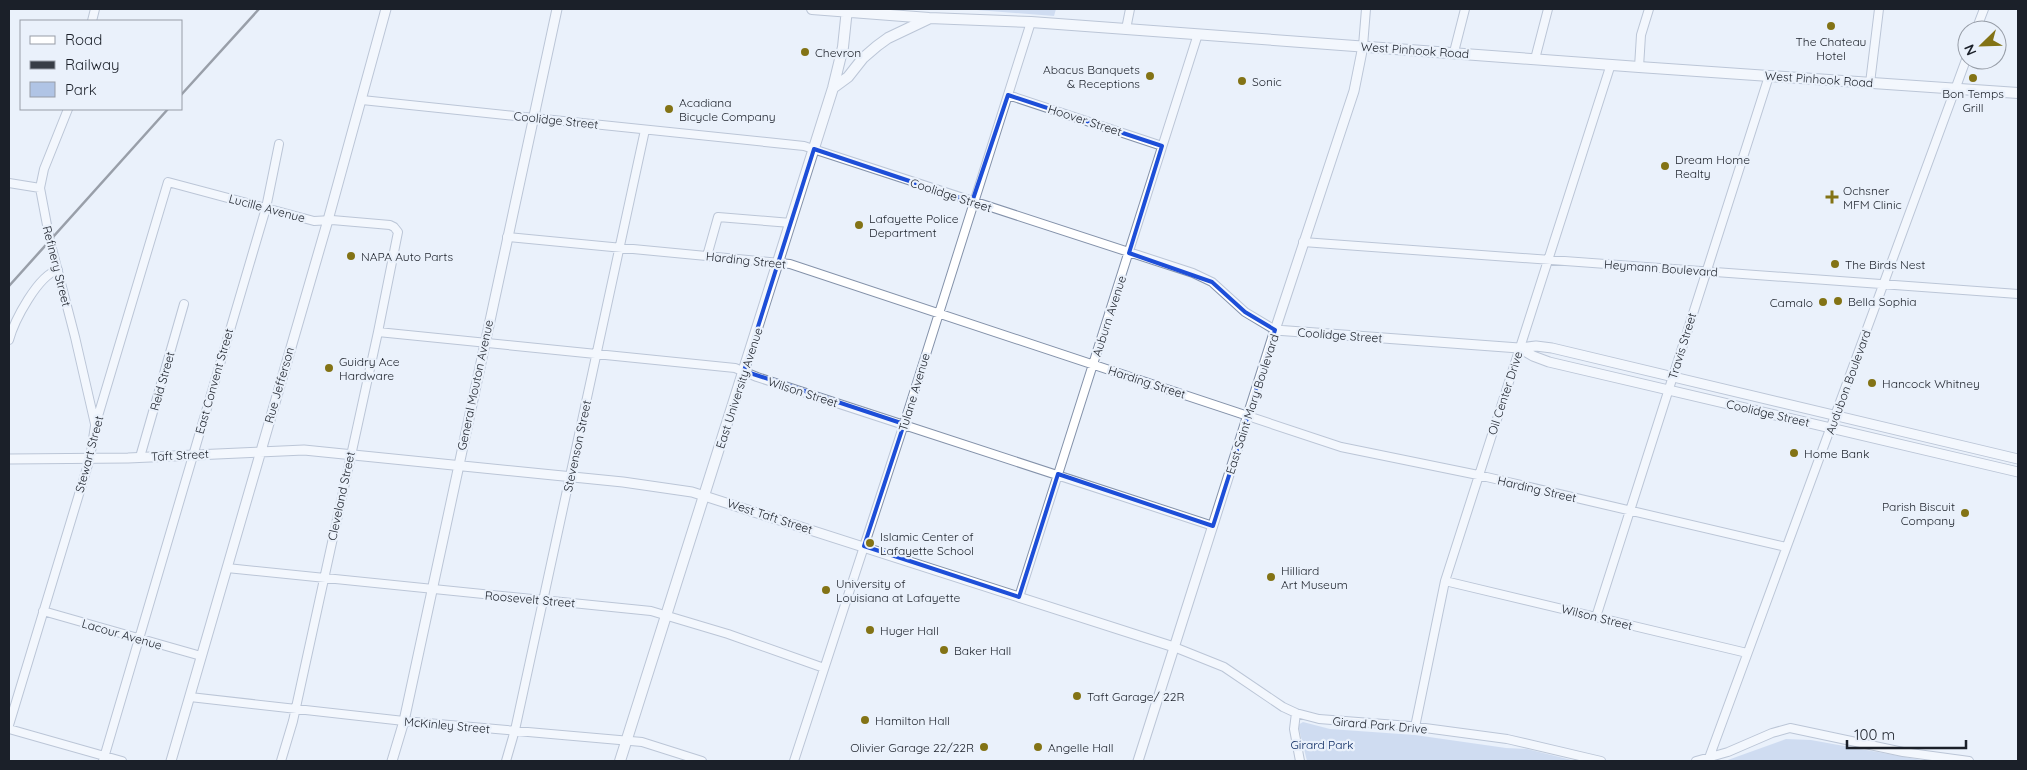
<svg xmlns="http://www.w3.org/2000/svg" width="2027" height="770" font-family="Quicksand,sans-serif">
  <rect width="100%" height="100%" fill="#eaf1fb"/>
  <path fill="#b0c4e5" d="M964 9H1056L1054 16Z
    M1303 722 1330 729 1415 735 1506 748 1527 749 1576 761H1307L1298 725Z
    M1786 739 1811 740 1927 761H1725Z"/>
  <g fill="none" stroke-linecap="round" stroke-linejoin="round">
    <defs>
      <path id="minor" d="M92 21 95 9
        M1126 29 1130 9
        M1976 30 1984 9
        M1363 46 1366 9
        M1454 52 1465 9
        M1535 59 1548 9
        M1639 67 1641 35 1649 9
        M1870 83 1879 9
        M1008 95 1162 146
        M362 100 804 146 1193 273 1212 282 1245 312 1275 330
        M68 109 44 169 40 188 50 241 75 337 95 424
        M9 183 40 188
        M507 237 790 264 1341 447 1478 475 1786 547
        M1303 242 2018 294
        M707 256 718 217 791 223
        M378 332 735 368 757 377 1213 526
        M9 340C14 321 38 275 58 270
        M140 457 184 304
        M227 568 651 611 728 634 824 668
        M1445 581 1747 653
        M1019 597 1198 34
        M43 611 201 656
        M1596 617 1769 76
        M1174 647 1224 667 1283 707 1296 713 1319 719 1410 726 1507 739 1601 761
        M190 697 404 721 642 742 702 761
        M1296 713 1294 729 1300 761
        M9 725 90 458 95 426 168 182 314 221 332 220 390 225 394 227 398 232 378 332 293 721 281 761
        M1415 727 1445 581 1455 550 1611 64
        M9 729 122 761
        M1709 758 1967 57
        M103 761 266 208 279 144
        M506 761 515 730 645 130
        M794 761 904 424 1031 22
        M1696 761 1728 752 1772 733 1790 728 1903 752 1969 761"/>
      <path id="tertiary" d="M1275 330 1519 348 1536 346 1552 348 2018 459
        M1519 348 1533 356 1549 362 2018 472
        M9 459 128 458 304 450 623 482 692 492 1174 647
        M171 761 328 220 386 9
        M392 761 404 721 557 9
        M1138 761 1275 330 1354 91 1363 46"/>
      <path id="secondary" d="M812 9 929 18 1031 22 1639 67 2018 93
        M833 88 848 77 863 58 877 46 888 38 928 19
        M620 761 833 88 843 47 847 9"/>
    </defs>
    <use href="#minor" stroke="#8492aa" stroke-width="10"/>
    <use href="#tertiary" stroke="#8492aa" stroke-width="11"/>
    <use href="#secondary" stroke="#8492aa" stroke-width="12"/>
    <use href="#minor" stroke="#fff" stroke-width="8"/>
    <use href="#tertiary" stroke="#fff" stroke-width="9"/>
    <use href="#secondary" stroke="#fff" stroke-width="10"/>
    <path stroke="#383d46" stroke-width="2.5" d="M181 95 259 9
      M9 286 168 109"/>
  </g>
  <path d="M0 0H2027V770H0ZM1008 95 1162 146 1129 253 1212 282 1245 312 1275 330 1213 526 1058 474 1019 597 864 546 904 424 744 371 814 149 972 202Z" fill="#eaf1fb" fill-opacity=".55" fill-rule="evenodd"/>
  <path fill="none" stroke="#1d4ed8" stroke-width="4" stroke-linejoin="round" d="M1008 95 1162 146 1129 253 1212 282 1245 312 1275 330 1213 526 1058 474 1019 597 864 546 904 424 744 371 814 149 972 202Z"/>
  <g fill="#837315" stroke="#eaf1fb" stroke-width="2">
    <circle cx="1831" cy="26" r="5"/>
    <circle cx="805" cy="52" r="5"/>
    <circle cx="1150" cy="76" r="5"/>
    <circle cx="1973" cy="78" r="5"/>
    <circle cx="1242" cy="81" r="5"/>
    <circle cx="669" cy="109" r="5"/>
    <circle cx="1665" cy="166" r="5"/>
    <path d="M1829.5 189.5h5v5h5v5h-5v5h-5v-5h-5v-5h5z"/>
    <circle cx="859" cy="225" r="5"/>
    <circle cx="351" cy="256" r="5"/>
    <circle cx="1835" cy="264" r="5"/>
    <circle cx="1838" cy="301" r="5"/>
    <circle cx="1823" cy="302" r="5"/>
    <circle cx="329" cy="368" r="5"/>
    <circle cx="1872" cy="383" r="5"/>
    <circle cx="1794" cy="453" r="5"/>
    <circle cx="1965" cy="513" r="5"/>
    <circle cx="870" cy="543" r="5"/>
    <circle cx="1271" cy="577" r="5"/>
    <circle cx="826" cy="590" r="5"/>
    <circle cx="870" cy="630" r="5"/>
    <circle cx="944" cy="650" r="5"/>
    <circle cx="1077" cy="696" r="5"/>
    <circle cx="865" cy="720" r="5"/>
    <circle cx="984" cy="747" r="5"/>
    <circle cx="1038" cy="747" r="5"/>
  </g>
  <g text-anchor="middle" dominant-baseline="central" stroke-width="4.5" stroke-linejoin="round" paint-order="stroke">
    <g font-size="12" fill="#1b2029" stroke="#eaf1fb" text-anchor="start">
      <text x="1831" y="41" text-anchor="middle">The Chateau<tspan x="1831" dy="14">Hotel</tspan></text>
      <text x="815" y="52">Chevron</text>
      <text x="1140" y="69" text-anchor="end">Abacus Banquets<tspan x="1140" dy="14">&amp; Receptions</tspan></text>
      <text x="1252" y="81">Sonic</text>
      <text x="1973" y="93" text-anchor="middle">Bon Temps<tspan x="1973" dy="14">Grill</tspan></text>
      <text x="679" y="102">Acadiana<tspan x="679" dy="14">Bicycle Company</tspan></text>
      <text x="1675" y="159">Dream Home<tspan x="1675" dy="14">Realty</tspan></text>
      <text x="1843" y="190">Ochsner<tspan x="1843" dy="14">MFM Clinic</tspan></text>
      <text x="869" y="218">Lafayette Police<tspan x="869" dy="14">Department</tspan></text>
      <text x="361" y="256">NAPA Auto Parts</text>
      <text x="1845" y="264">The Birds Nest</text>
      <text x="1848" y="301">Bella Sophia</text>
      <text x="1813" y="302" text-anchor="end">Camalo</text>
      <text x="339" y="361">Guidry Ace<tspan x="339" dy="14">Hardware</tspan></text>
      <text x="1882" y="383">Hancock Whitney</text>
      <text x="1804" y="453">Home Bank</text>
      <text x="1955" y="506" text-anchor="end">Parish Biscuit<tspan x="1955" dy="14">Company</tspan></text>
      <text x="880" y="536">Islamic Center of<tspan x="880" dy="14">Lafayette School</tspan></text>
      <text x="1281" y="570">Hilliard<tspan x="1281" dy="14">Art Museum</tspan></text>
      <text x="836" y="583">University of<tspan x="836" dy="14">Louisiana at Lafayette</tspan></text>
      <text x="880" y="630">Huger Hall</text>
      <text x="954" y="650">Baker Hall</text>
      <text x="1087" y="696">Taft Garage/ 22R</text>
      <text x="875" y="720">Hamilton Hall</text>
      <text x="974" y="747" text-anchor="end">Olivier Garage 22/22R</text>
      <text x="1048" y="747">Angelle Hall</text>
    </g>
    <g font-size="12" fill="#1b2029" stroke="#eaf1fb">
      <text transform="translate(1415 50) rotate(4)">West Pinhook Road</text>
      <text transform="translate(1819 79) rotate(4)">West Pinhook Road</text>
      <text transform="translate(556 120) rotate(6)">Coolidge Street</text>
      <text transform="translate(1085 120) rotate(18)">Hoover Street</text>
      <text transform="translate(951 195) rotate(18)">Coolidge Street</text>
      <text transform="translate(267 208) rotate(15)">Lucille Avenue</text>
      <text transform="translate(746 260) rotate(6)">Harding Street</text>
      <text transform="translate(57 266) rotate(76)">Refinery Street</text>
      <text transform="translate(1661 268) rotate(4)">Heymann Boulevard</text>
      <text transform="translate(1109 316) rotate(-72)">Auburn Avenue</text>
      <text transform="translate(1340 335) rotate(4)">Coolidge Street</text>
      <text transform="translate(1682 346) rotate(-73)">Travis Street</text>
      <text transform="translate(162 381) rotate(-74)">Reid Street</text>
      <text transform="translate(214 381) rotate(-74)">East Convent Street</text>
      <text transform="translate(1147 382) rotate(18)">Harding Street</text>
      <text transform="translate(1848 382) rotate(-70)">Audubon Boulevard</text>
      <text transform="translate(279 385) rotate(-74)">Rue Jefferson</text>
      <text transform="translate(475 385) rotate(-78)">General Mouton Avenue</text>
      <text transform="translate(739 388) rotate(-72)">East University Avenue</text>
      <text transform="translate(803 392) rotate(18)">Wilson Street</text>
      <text transform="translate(914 392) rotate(-73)">Tulane Avenue</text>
      <text transform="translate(1505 393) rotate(-72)">Oil Center Drive</text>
      <text transform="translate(1252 404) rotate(-72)">East Saint Mary Boulevard</text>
      <text transform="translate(1768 413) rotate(13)">Coolidge Street</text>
      <text transform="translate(577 446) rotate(-78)">Stevenson Street</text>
      <text transform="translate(89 454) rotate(-75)">Stewart Street</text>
      <text transform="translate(180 455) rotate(-3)">Taft Street</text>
      <text transform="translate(1537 489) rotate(13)">Harding Street</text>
      <text transform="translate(341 496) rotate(-78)">Cleveland Street</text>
      <text transform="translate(770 516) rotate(18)">West Taft Street</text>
      <text transform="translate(530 599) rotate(5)">Roosevelt Street</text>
      <text transform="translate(1597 617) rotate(14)">Wilson Street</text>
      <text transform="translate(122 634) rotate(16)">Lacour Avenue</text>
      <text transform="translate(447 725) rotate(5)">McKinley Street</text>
      <text transform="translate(1380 725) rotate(5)">Girard Park Drive</text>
    </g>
    <g font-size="12" fill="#0a2860" stroke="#eaf1fb">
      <text x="1322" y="744">Girard Park</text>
    </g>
  </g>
  <rect width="2027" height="770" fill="none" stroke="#1b2029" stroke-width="20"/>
  <rect x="20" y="20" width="162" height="90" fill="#eaf1fb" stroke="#979da7"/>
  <rect x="30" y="36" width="25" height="8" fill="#ffffff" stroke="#979da7"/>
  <text x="65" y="45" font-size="15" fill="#1b2029">Road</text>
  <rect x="30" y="61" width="25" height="8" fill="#383d46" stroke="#979da7"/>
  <text x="65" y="70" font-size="15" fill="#1b2029">Railway</text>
  <rect x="30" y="82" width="25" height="15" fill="#b0c4e5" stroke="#979da7"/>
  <text x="65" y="95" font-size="15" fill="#1b2029">Park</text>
  <g transform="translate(1982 45) rotate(247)"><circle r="24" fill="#eaf1fb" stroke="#979da7"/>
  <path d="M0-4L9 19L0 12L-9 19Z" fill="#837315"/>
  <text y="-8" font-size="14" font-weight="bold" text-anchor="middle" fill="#1b2029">N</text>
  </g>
  <path d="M1847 740v8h119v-8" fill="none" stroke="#1b2029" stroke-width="2.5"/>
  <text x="1854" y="740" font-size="15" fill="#1b2029" stroke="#eaf1fb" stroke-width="4" paint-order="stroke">100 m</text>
</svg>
